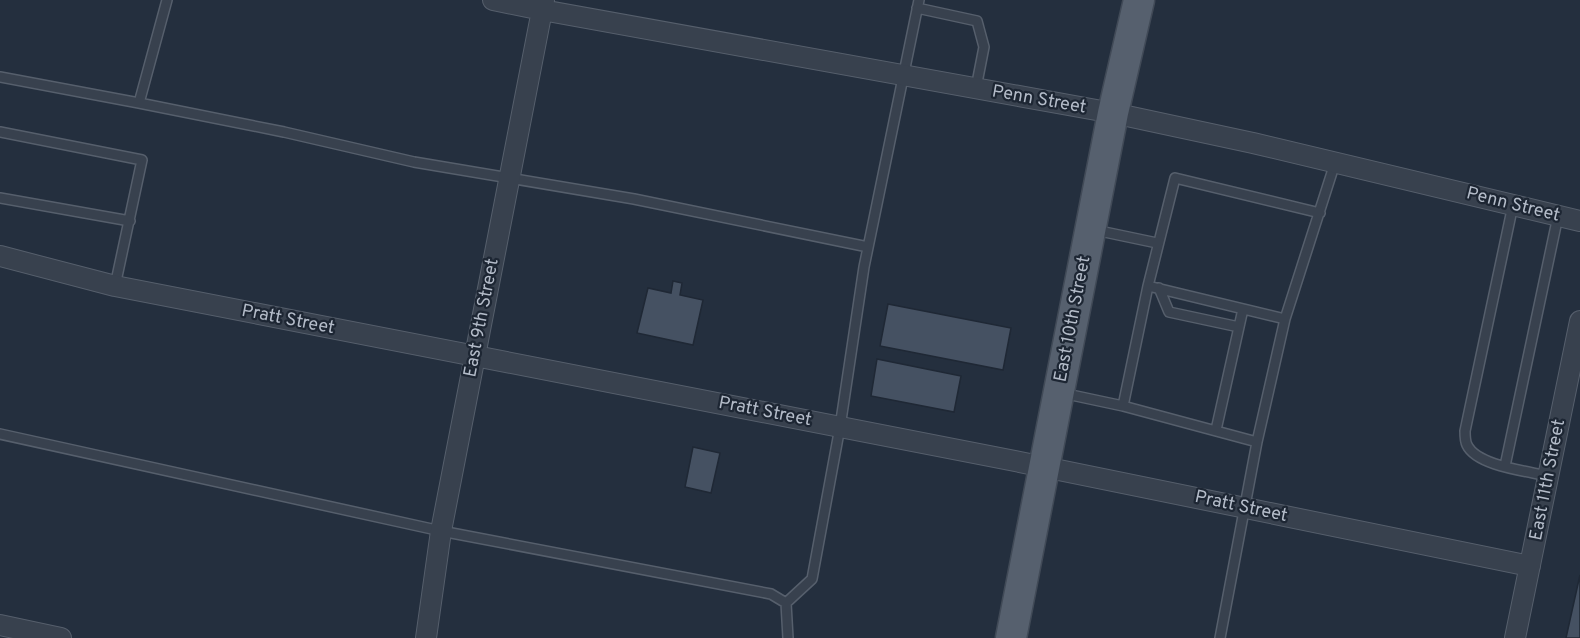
<svg xmlns="http://www.w3.org/2000/svg" width="1580" height="638" font-family="Overpass,sans-serif">
  <rect width="100%" height="100%" fill="#242f3e"/>
  <path fill="#455162" stroke="#1f2835" stroke-width="1.5" d="M673 281 682 283 680 295 703 300 693 345 637 333 648 288 671 293Z
    M888 304 1011 328 1003 370 880 346Z
    M877 359 961 376 954 412 871 396Z
    M693 447 720 453 711 493 685 487Z
    M1580 575V638H1566Z"/>
  <g fill="none" stroke-linecap="round" stroke-linejoin="round">
    <defs>
      <path id="service" d="M917 8 977 21 984 47 976 88
        M0 77 139 103 167 0
        M139 103 284 132 414 162 634 199 868 247
        M0 132 142 160 115 286
        M0 198 130 221
        M1513 205 1465 431C1465 435 1465 441 1467 445 1477 466 1527 471 1548 476
        M1095 230 1157 243
        M1148 286 1175 178 1320 213
        M1159 288 1169 312 1239 327
        M1285 319 1335 163
        M1062 393 1123 406 1257 442 1285 319 1148 286 1123 406
        M1216 430 1243 309
        M0 434 441 531 771 594 786 603 788 638
        M1505 466 1558 216
        M786 603 812 579 840 427 864 267 919 0
        M1220 638 1257 442"/>
      <path id="minor" d="M493 0 542 10 1113 113 1253 143 1580 221
        M0 256 115 286 1015 461 1530 566
        M0 625 61 638
        M426 638 441 531 544 0
        M1515 638 1580 321"/>
      <path id="primary" d="M1011 638 1113 113 1139 0"/>
    </defs>
    <use href="#service" stroke="#565f6c" stroke-width="12"/>
    <use href="#minor" stroke="#565f6c" stroke-width="22"/>
    <use href="#primary" stroke="#414a57" stroke-width="33"/>
    <use href="#service" stroke="#38414e" stroke-width="9"/>
    <use href="#minor" stroke="#38414e" stroke-width="20"/>
    <use href="#primary" stroke="#56606e" stroke-width="30"/>
  </g>
  <g text-anchor="middle" dominant-baseline="central" stroke-width="4.5" stroke-linejoin="round" paint-order="stroke">
    <g font-size="18" fill="#b4bcc9" stroke="#1d2633">
      <text transform="translate(1039 100) rotate(10)">Penn Street</text>
      <text transform="translate(1513 205) rotate(14)">Penn Street</text>
      <text transform="translate(482 318) rotate(-79)">East 9th Street</text>
      <text transform="translate(1073 319) rotate(-79)">East 10th Street</text>
      <text transform="translate(288 320) rotate(11)">Pratt Street</text>
      <text transform="translate(765 412) rotate(11)">Pratt Street</text>
      <text transform="translate(1548 480) rotate(-79)">East 11th Street</text>
      <text transform="translate(1241 507) rotate(12)">Pratt Street</text>
    </g>
  </g>
</svg>
